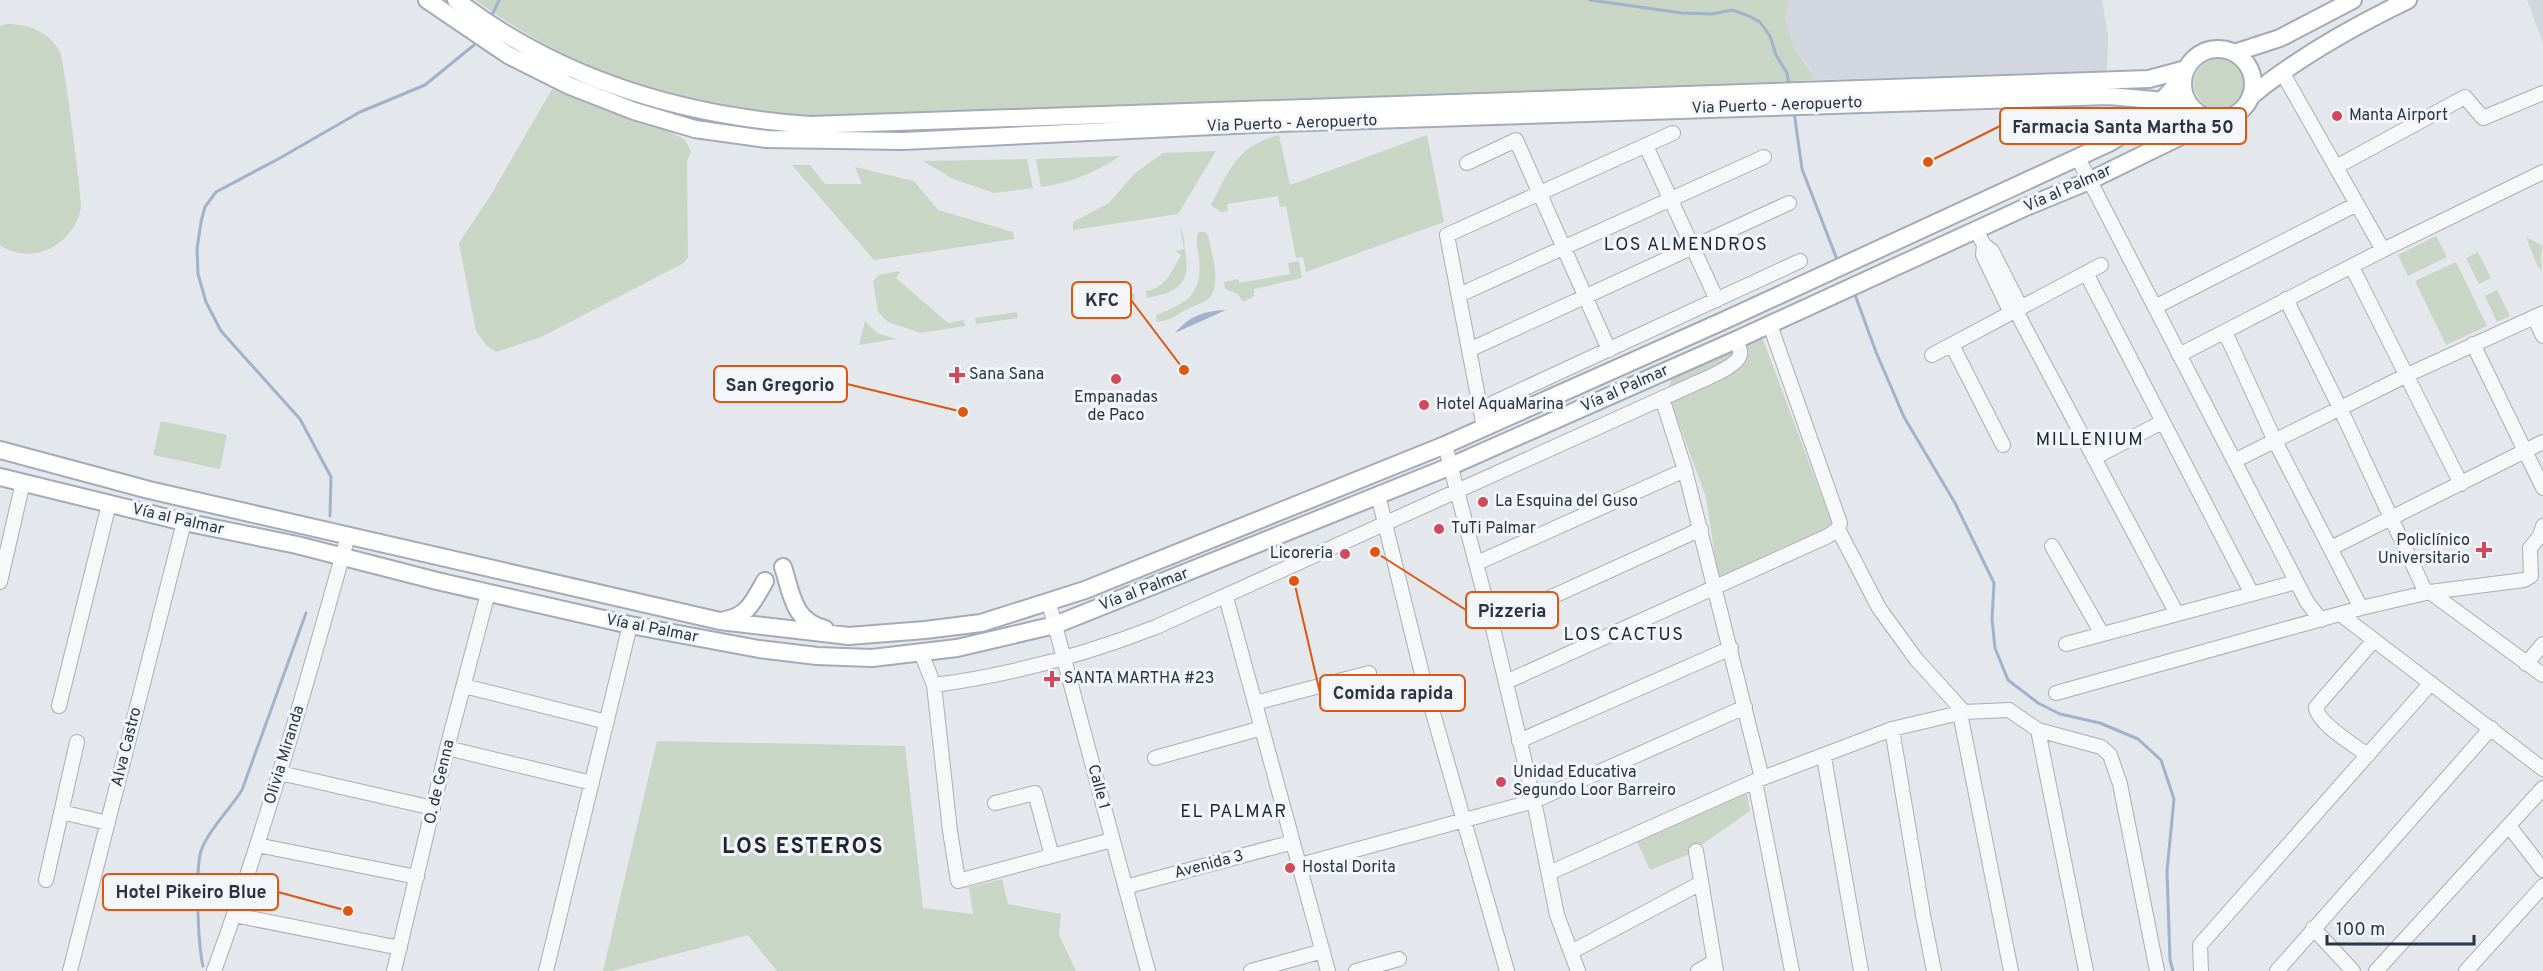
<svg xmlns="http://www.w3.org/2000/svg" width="2543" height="971" font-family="Overpass,sans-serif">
  <rect width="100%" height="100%" fill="#e4e7ec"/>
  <path fill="#d2d6de" d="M1789 0H2102L2108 35 2107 71 1812 80 1815 77 1811 70 1794 49 1785 17Z
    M2527 0H2543V43Z"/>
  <path fill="#c9d6c5" d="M475 0H1789L1785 17 1794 49 1815 77 1812 80C1591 92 1370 97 1148 107 1070 110 993 113 915 114 840 116 764 119 690 101 611 83 540 46 475 0Z
    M6 24C28 24 49 31 60 52 64 60 82 197 81 207 78 227 62 245 44 251 30 256 12 254 0 245V26Z
    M2194 84a25 25 0 1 1 50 0a25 25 0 1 1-50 0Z
    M552 89 673 133 685 140 691 151 687 161 688 258 682 264 539 338 496 352 486 345 476 331 459 243 489 198Z
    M1279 135 1290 185 1427 135 1444 222 1306 272 1303 257 1296 258 1286 206 1280 207 1278 196 1227 204 1228 211 1221 212 1211 205C1230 169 1237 146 1279 135Z
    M1216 151 1178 214 1073 230V222L1109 203 1135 173 1163 153Z
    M1120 156C1095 173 1072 182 1041 187L1036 159Z
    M1027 159 1033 188 994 193 953 179 923 161Z
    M792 165H810L825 184H862L855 167 914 181 938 210 1013 232 1014 239 874 260Z
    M1180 227C1184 233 1184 242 1185 250 1191 284 1179 292 1147 298L1146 291C1166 288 1171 272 1181 255L1176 251 1184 249Z
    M1199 232H1205L1208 235C1211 252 1223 286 1208 299 1202 304 1194 305 1187 309 1174 316 1173 320 1157 322L1156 315C1192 302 1204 291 1198 251 1197 244 1195 238 1199 232Z
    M2436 236 2447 257 2408 276 2398 255Z
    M2526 237 2543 246 2541 257 2542 271 2537 265Z
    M2478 252 2491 278 2479 284 2466 258Z
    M1299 261 1302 278 1254 289V296L1243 302 1238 294 1225 289 1224 282 1238 279 1239 283 1290 274 1288 263Z
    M2456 262 2487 326 2446 345 2415 281Z
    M898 271 900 273 896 278 948 323 964 320 965 326 921 333 888 322 878 312 873 281 879 275Z
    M2497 290 2510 316 2497 322 2485 296Z
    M1134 293 1135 300 1094 307 1093 300Z
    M1017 312 1018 318 976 324 975 318Z
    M865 321 877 333 896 339 859 345Z
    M1762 337 1834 529 1779 549 1758 565 1719 584 1706 497 1667 392 1672 378Z
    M161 421 227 435 220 469 153 455Z
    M657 741 905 746 923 908 973 914 969 887 1002 879 1008 904 1061 914 1059 935 1076 971H777L748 935 612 971H603Z
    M1747 793 1750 811 1687 855 1650 870 1637 842Z"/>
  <path fill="#9fb4cc" d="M1226 310 1175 333C1189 316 1204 311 1226 310Z"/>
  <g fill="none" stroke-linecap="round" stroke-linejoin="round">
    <path stroke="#9fb4cc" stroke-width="3" d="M1590 0 1682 13 1712 14 1732 10 1749 16 1760 22 1770 36 1776 55 1787 73 1789 85
      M492 15 499 0
      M1794 112 1802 169 1838 262
      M1854 292 1876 352 1904 417 1955 503 1994 583 1992 619 1995 648 2008 680 2038 703 2060 714 2100 723 2138 739 2161 760 2174 799 2167 871 2170 960 2173 971
      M330 516 331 477 300 419 221 331 206 302 198 274 197 249 201 222 205 207 216 192 280 158 360 112 425 85 474 45
      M203 966C198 945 195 871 201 851 208 831 230 809 242 790L306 613"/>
    <defs>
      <path id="minor" d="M2282 72 2383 250 2543 172
        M1646 146 1717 300
        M2078 158 2307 602 2321 620
        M1467 163 1516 140 1609 350
        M2336 167 2465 97 2483 118 2543 93
        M1976 230 1984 245 1992 251 2021 308
        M1984 245 1983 255 2011 313
        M2352 267 2461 484
        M2086 273 2252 594
        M1459 295 1764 157
        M2286 299 2340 408 2426 593
        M2155 307 2357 204
        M2016 311 2177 614
        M2534 317 2543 336
        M2225 332 2275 441 2361 608
        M2473 344 2543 488
        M1952 345 2003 445
        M1469 350 1789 203
        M1932 355 2101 265
        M2179 355 2383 250
        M1662 398 1685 470 1762 778
        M1496 423 1491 409 1493 403 1800 261
        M1484 428 1447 235 1673 133
        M1445 445 1492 624 1534 801 1557 915 1578 971
        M2094 458 2162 422
        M2234 461 2405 376 2543 313
        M1378 495 1423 678 1507 971
        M1838 529 1879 608 1916 659 1964 712
        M2052 546 2102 634
        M2331 548 2543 442
        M1477 563 1685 470
        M0 582 23 482
        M2430 592 2543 675
        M1226 597 1328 971
        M1049 603 1148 971
        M2340 614 2543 769
        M1492 624 1701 529
        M2066 644 2289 584
        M921 653 934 685 950 831 958 881 1112 840
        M2526 664 2543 644
        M1506 682 1828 536 1838 529 1840 523 1770 325
        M934 685C1011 675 1084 655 1156 627L1696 383C1705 379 1740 365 1740 354 1741 350 1738 345 1736 340
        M464 686 607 722
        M2056 693 2361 608 2430 592 2524 580 2531 576 2530 548 2540 536 2543 526
        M1255 703 1369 673
        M59 706 109 504
        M1960 713 2011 971
        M1892 729 1923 915 1934 971
        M2038 730 2086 971
        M1519 741 1731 648
        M447 748 592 783
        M2368 755C2355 746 2317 723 2316 707L2374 640
        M1824 757 1861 971
        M1155 758 1262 728
        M280 773 433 808
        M1755 781 1792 971
        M995 803 1035 793 1052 856
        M61 812 108 823
        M2509 826 2543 870
        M257 845 417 877
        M1696 851 1716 971
        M1300 865 1534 801 1745 707
        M1549 873 1755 781 1892 729 1964 712 2009 710 2038 730 2101 747 2110 755 2120 784 2157 971
        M46 880 77 742
        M1125 887 1293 842
        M234 915 400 948
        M2313 928 2353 971
        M1571 952 1701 883
        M70 971 184 522
        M214 971C266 828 307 682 348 536
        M394 971 447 748 488 593
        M546 971 630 625
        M1251 971 1323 951
        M1356 971 1399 959
        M1698 971 1714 962
        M2201 971 2200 945 2431 683
        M2277 971 2491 728
        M2376 971 2543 788
        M2466 971 2543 886"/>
      <path id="major" d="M427 0 508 55 570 86 634 111 695 129 766 139 903 141 1278 123 2109 96 2188 103
        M456 0C559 79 682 116 810 125L2149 79 2186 69
        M2183 84a35 35 0 1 1 70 0a35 35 0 1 1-70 0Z
        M2234 53 2280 38 2353 0
        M2250 97C2298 57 2352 27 2408 0
        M0 450 149 490 720 621 849 636 925 630 981 623 1085 590 1445 445 1723 321 2109 143C2141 125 2161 103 2184 75
        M0 477 184 522 297 545 437 581 630 625 759 649 817 656 872 658 957 648 1055 625 1451 466 1736 340 2026 207 2089 181 2218 118
        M783 567C792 595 793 621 825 629
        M725 620C748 616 754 600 765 581"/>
    </defs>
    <use href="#minor" stroke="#a9aeb7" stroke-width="16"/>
    <use href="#major" stroke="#a3abb8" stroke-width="20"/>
    <use href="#minor" stroke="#f7f8fa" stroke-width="14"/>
    <use href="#major" stroke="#fff" stroke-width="16"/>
  </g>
  <g fill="#d1495b" stroke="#f4f6f9" stroke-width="2">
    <circle cx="2337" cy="116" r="6"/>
    <path d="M954 366h6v6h6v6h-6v6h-6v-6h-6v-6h6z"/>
    <circle cx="1116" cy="379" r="6"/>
    <circle cx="1424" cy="405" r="6"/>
    <circle cx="1483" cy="502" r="6"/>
    <circle cx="1439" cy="529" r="6"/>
    <path d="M2481 541h6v6h6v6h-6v6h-6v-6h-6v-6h6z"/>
    <circle cx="1345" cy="554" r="6"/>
    <path d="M1049 670h6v6h6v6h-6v6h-6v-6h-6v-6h6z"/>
    <circle cx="1501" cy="782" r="6"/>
    <circle cx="1290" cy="868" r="6"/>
  </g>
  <g text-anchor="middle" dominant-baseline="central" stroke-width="6" stroke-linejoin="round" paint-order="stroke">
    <g font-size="16" fill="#2b3445" stroke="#f4f6f9">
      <text transform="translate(1777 106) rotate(-2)">Via Puerto - Aeropuerto</text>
      <text transform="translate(1292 124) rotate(-2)">Via Puerto - Aeropuerto</text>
      <text transform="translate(2068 189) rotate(-24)">Vía al Palmar</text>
      <text transform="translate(1625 389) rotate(-24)">Vía al Palmar</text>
      <text transform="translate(178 520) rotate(13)">Vía al Palmar</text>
      <text transform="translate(1144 590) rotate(-21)">Vía al Palmar</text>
      <text transform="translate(652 629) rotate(11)">Vía al Palmar</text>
      <text transform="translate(127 747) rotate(-76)">Alva Castro</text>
      <text transform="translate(285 755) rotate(-73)">Olivia Miranda</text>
      <text transform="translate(440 782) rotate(-77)">O. de Genna</text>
      <text transform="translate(1098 787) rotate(75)">Calle 1</text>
      <text transform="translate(1209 865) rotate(-15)">Avenida 3</text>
    </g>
    <g font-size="16" fill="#2b3445" stroke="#f4f6f9" text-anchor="start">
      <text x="2349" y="116">Manta Airport</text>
      <text x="969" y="375">Sana Sana</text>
      <text x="1116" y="398" text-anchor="middle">Empanadas<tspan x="1116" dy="18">de Paco</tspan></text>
      <text x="1436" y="405">Hotel AquaMarina</text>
      <text x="1495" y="502">La Esquina del Guso</text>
      <text x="1451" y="529">TuTi Palmar</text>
      <text x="2470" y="541" text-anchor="end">Policlínico<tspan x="2470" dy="18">Universitario</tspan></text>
      <text x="1333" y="554" text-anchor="end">Licoreria</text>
      <text x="1064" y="679">SANTA MARTHA #23</text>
      <text x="1513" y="773">Unidad Educativa<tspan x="1513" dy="18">Segundo Loor Barreiro</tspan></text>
      <text x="1302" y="868">Hostal Dorita</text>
    </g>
    <g font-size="18" letter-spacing="1.5" fill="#1d2536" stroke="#f4f6f9">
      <text x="1686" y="245">LOS ALMENDROS</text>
      <text x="2090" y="440">MILLENIUM</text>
      <text x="1624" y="635">LOS CACTUS</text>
      <text x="1234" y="812">EL PALMAR</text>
    </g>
    <g font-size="22" font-weight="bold" letter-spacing="1.5" fill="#1d2536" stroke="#f4f6f9">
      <text x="803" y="847">LOS ESTEROS</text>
    </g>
  </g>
  <path fill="none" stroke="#df570f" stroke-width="2" d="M1928 162L2000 126M1184 370L1131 300M963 412L847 384M1375 552L1466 610M1294 581L1320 693M348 911L278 892"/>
  <g fill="#df570f" stroke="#f4f6f9" stroke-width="2">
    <circle cx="1928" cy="162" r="6"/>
    <circle cx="1184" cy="370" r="6"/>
    <circle cx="963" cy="412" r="6"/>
    <circle cx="1375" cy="552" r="6"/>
    <circle cx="1294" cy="581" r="6"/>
    <circle cx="348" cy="911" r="6"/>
  </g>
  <g fill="#f4f6f9" stroke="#df570f" stroke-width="2">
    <rect x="2000" y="108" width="246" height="36" rx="6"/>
    <rect x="1072" y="282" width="59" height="36" rx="6"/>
    <rect x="714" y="366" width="133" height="36" rx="6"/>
    <rect x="1466" y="592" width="92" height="36" rx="6"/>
    <rect x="1320" y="675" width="145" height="36" rx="6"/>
    <rect x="103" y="874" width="175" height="36" rx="6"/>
  </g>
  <g font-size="18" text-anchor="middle" font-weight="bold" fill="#2b3445">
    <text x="2123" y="133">Farmacia Santa Martha 50</text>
    <text x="1102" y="306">KFC</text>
    <text x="780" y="391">San Gregorio</text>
    <text x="1512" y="617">Pizzeria</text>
    <text x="1393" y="699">Comida rapida</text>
    <text x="191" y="898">Hotel Pikeiro Blue</text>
  </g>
  <path d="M2327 935v9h147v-9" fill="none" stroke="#2b3445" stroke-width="3"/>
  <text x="2336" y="935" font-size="18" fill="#2b3445" stroke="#f4f6f9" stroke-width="4.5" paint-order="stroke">100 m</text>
</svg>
